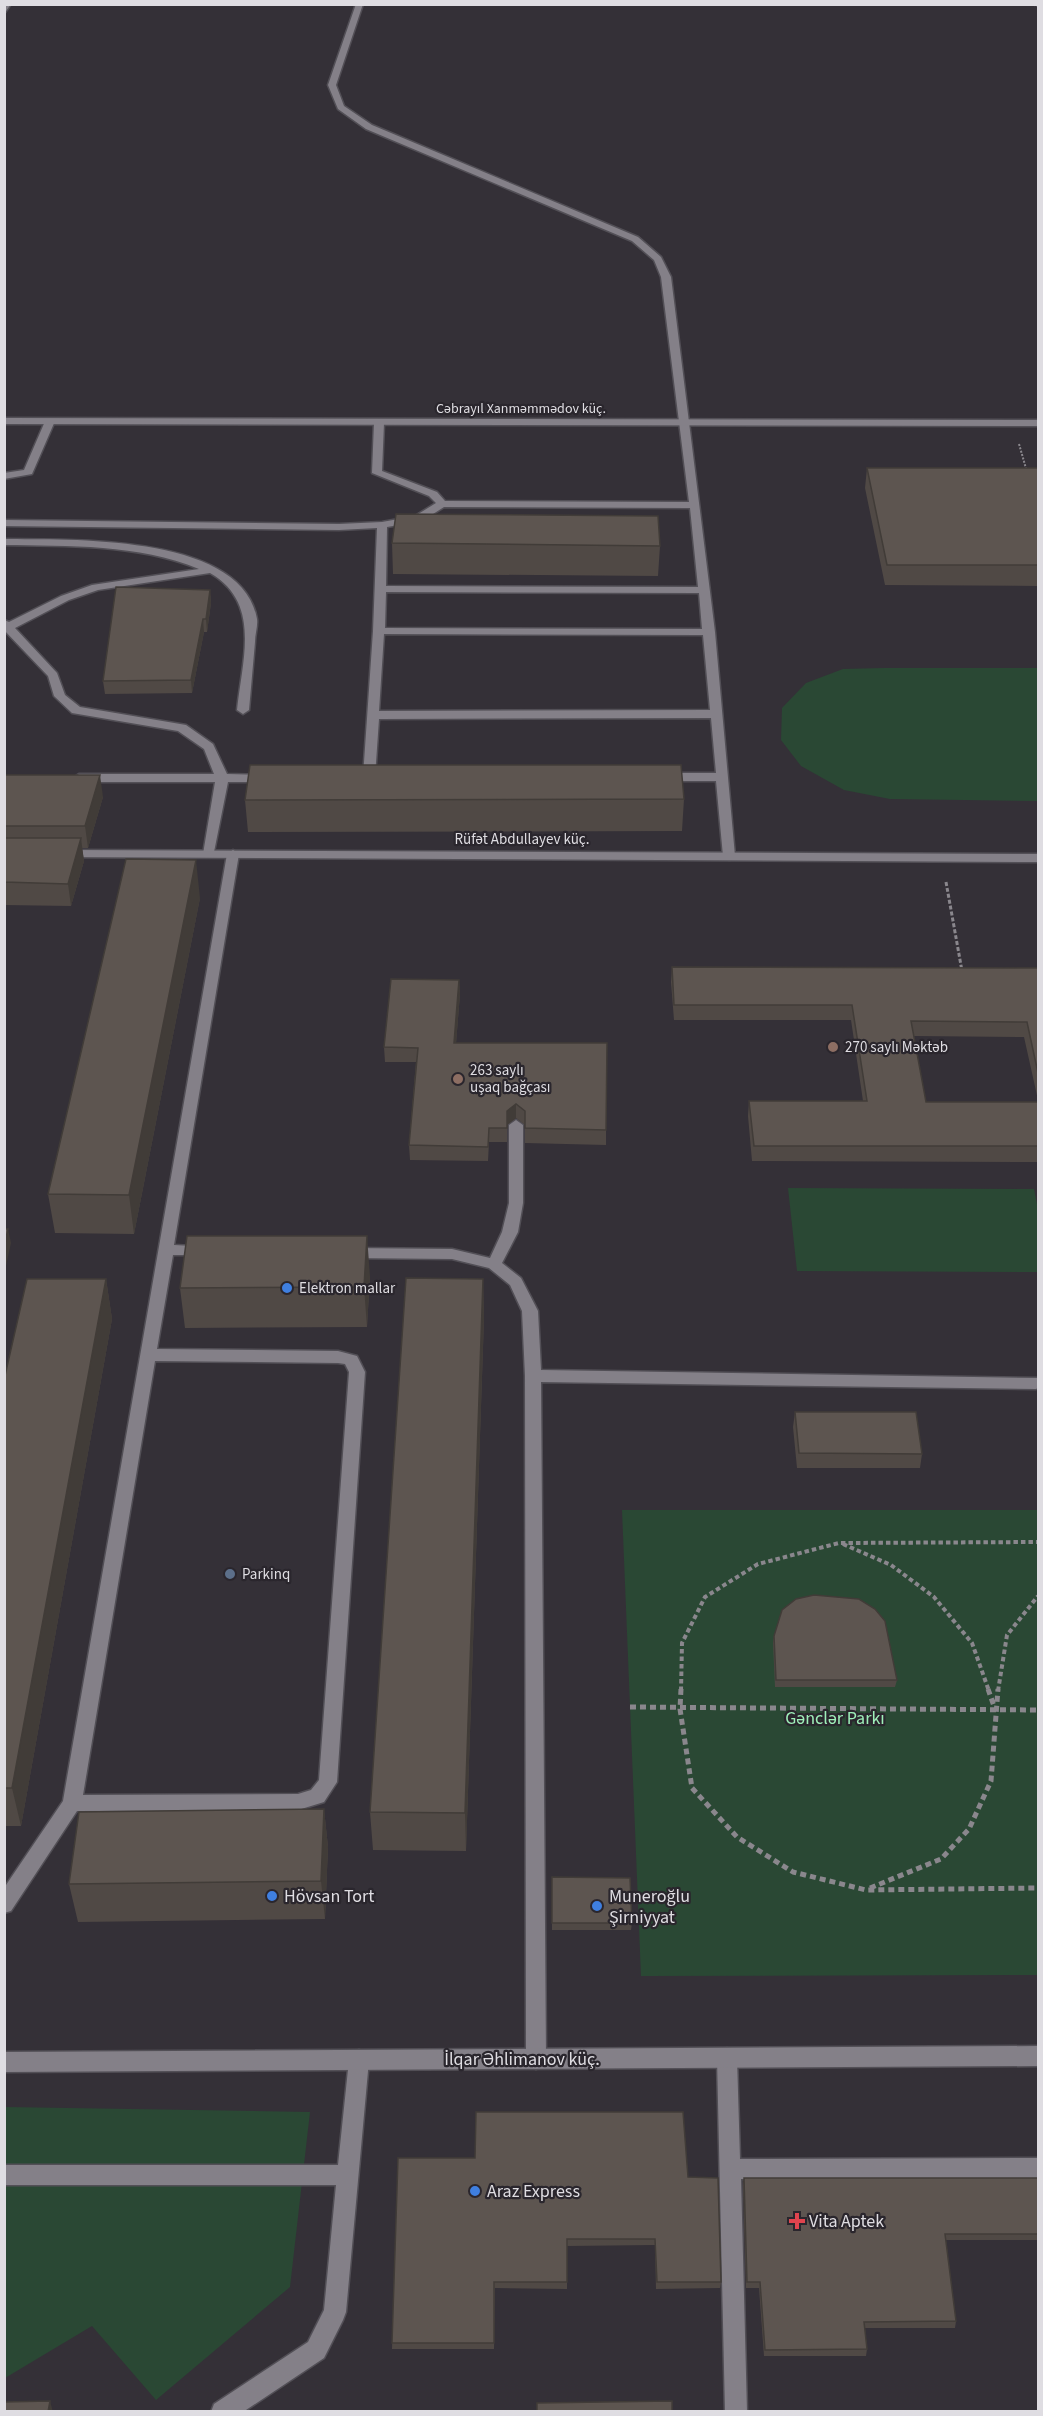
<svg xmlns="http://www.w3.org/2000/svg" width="1043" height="2416" font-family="'Source Sans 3',sans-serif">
  <rect width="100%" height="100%" fill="#343037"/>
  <path fill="#2a4834" d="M884 668H1038V801L890 799 844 790 801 766 781 740 782 708 806 683 843 669Z
    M788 1188 1034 1189 1038 1209V1272L797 1271Z
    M622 1510H1038V1975L641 1976Z
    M5 2107 310 2112 290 2287 156 2400 92 2326 5 2378Z"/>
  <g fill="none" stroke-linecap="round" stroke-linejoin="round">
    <defs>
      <path id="lane" d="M356 4H363L336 85 344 106 372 125 638 237 661 257 671 277 715 632 735 856 734 859 729 860 723 856 716 781H661L655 777 661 773H716L711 718 379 719 375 777 373 780H365L363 777 373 631 377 528 339 530 4 526V520L339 524 382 522 415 516 436 503 429 496 372 473 374 423 379 420 384 423 382 471 437 492 445 501 689 502 661 277 654 260 632 241 366 129 338 109 328 85ZM444 507 690 508 698 587 386 586 387 527 422 521ZM386 592 699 593 702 629 385 628ZM384 634 703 635 710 710 379 711Z
        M46 419 55 421 32 474 4 479V473L24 470Z
        M4 539C69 540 242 533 257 619 258 626 255 634 255 642 253 665 251 687 249 710L243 714 237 710C242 660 262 603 210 573L98 590 69 600 15 628 57 673 65 695 80 707 186 725 213 744 227 774 272 775 274 778 268 782H228L213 857H205L203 854 215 782H79L73 778 79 774H214L204 749 178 731 72 713 54 696 48 676 4 630V620L9 622 61 596 92 585 199 569C138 544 69 546 4 545Z
        M233 850 239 854 174 1245 211 1247 214 1251 211 1255H173L157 1349 338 1351 357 1356 365 1372 337 1782 324 1802 298 1810 77 1811 11 1911 4 1913V1888L63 1801 227 854ZM155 1361 338 1363 345 1364 349 1372 319 1780 311 1790 298 1794 83 1795Z
        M516 1120 523 1125V1203L518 1232 502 1263 521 1278 538 1311 541 1370 1038 1378V1388L1036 1389 541 1382 546 2059 543 2066 536 2069 529 2066 526 2059 525 1376 522 1311 510 1285 489 1268 452 1259 350 1258 345 1257 342 1253 345 1249 350 1248 452 1249 490 1258 502 1232 509 1203V1125Z
        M727 2048 734 2051 737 2058 740 2159 1038 2158V2178L741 2179 747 2412H725L717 2058 720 2051Z
        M359 2050 366 2053 369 2060 346 2312 343 2320 324 2358 243 2412H211L214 2404 308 2342 324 2310 336 2185H4V2165H338L349 2060 352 2053Z"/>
      <path id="street" d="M4 4H11L4 14Z
        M4 418 1038 420V426L4 424Z
        M64 850 1038 854V862L60 857 58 854 60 851Z"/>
      <path id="secondary" d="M1038 2046V2066L4 2072V2052Z"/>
    </defs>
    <use href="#lane" stroke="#524f56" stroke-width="3"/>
    <use href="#street" stroke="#524f56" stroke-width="3"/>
    <use href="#secondary" stroke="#524f56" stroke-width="3"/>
    <path stroke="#8a878d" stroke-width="2" stroke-dasharray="2 1.5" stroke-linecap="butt" d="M1030 4 1038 6
      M1019 444 1027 472"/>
    <path stroke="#8a878d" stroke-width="3" stroke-dasharray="4 2" stroke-linecap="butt" d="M946 882 962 971"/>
    <path stroke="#8a878d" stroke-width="4" stroke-dasharray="4.5 3" stroke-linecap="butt" d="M843 1544 891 1565 934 1597 972 1643 989 1691
      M681 1691 682 1643 705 1597 758 1564 839 1543 1038 1542
      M998 1691 1007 1635 1038 1596"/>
    <path stroke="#8a878d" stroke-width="5" stroke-dasharray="6 4" stroke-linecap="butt" d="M681 1689 680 1709 692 1788 737 1837 793 1872 866 1890 1038 1888
      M988 1689 995 1709
      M630 1707 1038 1710
      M870 1888 941 1859 969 1829 991 1781 998 1689"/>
    <use href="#lane" fill="#848088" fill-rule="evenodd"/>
    <use href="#street" fill="#848088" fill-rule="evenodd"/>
    <use href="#secondary" fill="#848088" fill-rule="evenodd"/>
  </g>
  <path fill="#504945" d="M867 468H1038V586L885 585 865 488Z
    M392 543 660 546 658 576 393 574Z
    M210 590 211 603 207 632H204L192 693 105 694 103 681Z
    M4 775 103 797 88 848H82L84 861 71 906 4 905Z
    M684 799 682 831 248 832 245 800Z
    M200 898 134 1234 55 1233 48 1194Z
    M672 967 1038 968V1100L1024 1037 914 1036 926 1102H1038V1162L752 1161 748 1116 749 1101H863L851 1020H674L671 982Z
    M459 980 460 994 456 1043 606 1130V1145L525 1143V1125L516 1118 507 1125V1142H489L488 1161 410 1160 409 1145 416 1062H385L384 1047Z
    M370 1276 367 1327 185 1328 180 1288Z
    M106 1279 112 1319 21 1826H4V1380Z
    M483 1279 484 1318 466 1851 373 1850 370 1812Z
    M795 1412 922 1454 920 1468H797L793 1427Z
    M774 1636 897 1680 895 1687H775L773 1643Z
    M324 1809 328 1847 325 1919 78 1922 69 1884Z
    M552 1877 632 1923 631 1930H552Z
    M398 2158 688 2177 721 2282 720 2288 656 2289 655 2245 567 2246V2289L495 2288 494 2349H392Z
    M744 2178H1038V2240H946L956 2321 955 2328H865L867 2349 866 2356H764L759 2288H746L743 2185Z"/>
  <path fill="#413c38" d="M210 590 211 603 207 632 206 619Z
    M203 619 204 632 192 693 191 680Z
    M100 775 103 797 88 848 85 826Z
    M81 838 84 861 71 906 68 884Z
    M196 860 200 898 134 1234 129 1195Z
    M459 980 460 994 455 1057 454 1043Z
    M516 1104V1118L507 1125V1111Z
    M8 1229 11 1243 4 1275V1247Z
    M367 1236 370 1276 367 1327 364 1287Z
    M106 1279 112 1319 21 1826 12 1788Z
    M483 1279 484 1318 466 1851 465 1813Z
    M324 1809 328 1847 325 1919 321 1881Z
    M50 2401 53 2412H48Z"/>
  <path fill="#5d5550" stroke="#413c38" stroke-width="1.5" d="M867 468H1038V565H887Z
    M396 514 658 516 660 546 392 543Z
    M116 587 210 590 206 619H203L191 680 103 681Z
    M250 765H681L684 799 245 800Z
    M4 775H100L85 826H4Z
    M4 838H81L68 884 4 882Z
    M126 859 196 860 129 1195 48 1194Z
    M672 967 1038 968V1073L1027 1022 911 1021 926 1102H1038V1146H754L749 1101H867L852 1005H674Z
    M391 979 459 980 454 1043H607L606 1130 525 1128V1111L516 1104 507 1111V1128H489L488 1147 409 1145 418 1048 384 1047Z
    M4 1229H8L4 1247Z
    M187 1236H367L364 1287 180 1288Z
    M406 1278 483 1279 465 1813 370 1812Z
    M27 1279H106L12 1788H4V1380Z
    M795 1412H916L922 1454 799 1453Z
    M814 1595 859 1599 875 1609 885 1621 897 1680H776L774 1636 782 1610 796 1599Z
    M324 1809 321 1881 69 1884 79 1812Z
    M552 1877 630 1878 632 1923H552Z
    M476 2112H683L688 2177 718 2178 721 2282H657L655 2239H567V2282H494V2343H392L398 2158H475Z
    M744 2178H1038V2234H945L956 2321 864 2322 867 2349 765 2350 760 2282H747Z
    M50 2401 48 2412H4V2402Z
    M672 2401V2412H537V2403Z"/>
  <g fill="#8d6e63" stroke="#2a262d" stroke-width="2">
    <circle cx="833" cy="1047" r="6"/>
    <circle cx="458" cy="1079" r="6"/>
  </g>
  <g fill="#3f7fe0" stroke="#2a262d" stroke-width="2">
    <circle cx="287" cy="1288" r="6"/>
    <circle cx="272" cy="1896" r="6"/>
    <circle cx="597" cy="1906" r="6"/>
    <circle cx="475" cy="2191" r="6"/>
  </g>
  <circle fill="#5c6f8a" stroke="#2a262d" stroke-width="2" cx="230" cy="1574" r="6"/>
  <path fill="#e0444e" stroke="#2a262d" stroke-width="2" d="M794 2212h6v6h6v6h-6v6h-6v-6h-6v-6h6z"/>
  <g text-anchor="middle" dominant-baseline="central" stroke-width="4.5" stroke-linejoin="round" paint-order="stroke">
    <g font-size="14" fill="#dfdde2" stroke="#2a262d">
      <text x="521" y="409">Cəbrayıl Xanməmmədov küç.</text>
    </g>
    <g font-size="15" fill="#dfdde2" stroke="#2a262d">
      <text x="522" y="839">Rüfət Abdullayev küç.</text>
    </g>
    <g font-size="15" fill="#dfdde2" stroke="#2a262d" text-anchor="start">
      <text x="845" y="1047">270 saylı Məktəb</text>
      <text x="470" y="1070">263 saylı<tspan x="470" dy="17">uşaq bağçası</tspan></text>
      <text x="299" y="1288">Elektron mallar</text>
      <text x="242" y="1574">Parkinq</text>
    </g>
    <g font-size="18" fill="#9eefb9" stroke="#2a262d">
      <text x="835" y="1718">Gənclər Parkı</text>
    </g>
    <g font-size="18" fill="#dfdde2" stroke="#2a262d" text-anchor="start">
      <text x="284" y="1896">Hövsan Tort</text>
      <text x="609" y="1896">Muneroğlu<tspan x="609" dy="21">Şirniyyat</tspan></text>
      <text x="487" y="2191">Araz Express</text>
      <text x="809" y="2221">Vita Aptek</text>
    </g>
    <g font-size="18" fill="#dfdde2" stroke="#2a262d">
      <text x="522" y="2059">İlqar Əhlimanov küç.</text>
    </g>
  </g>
  <rect width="1043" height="2416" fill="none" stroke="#dfdde2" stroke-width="12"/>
</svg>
